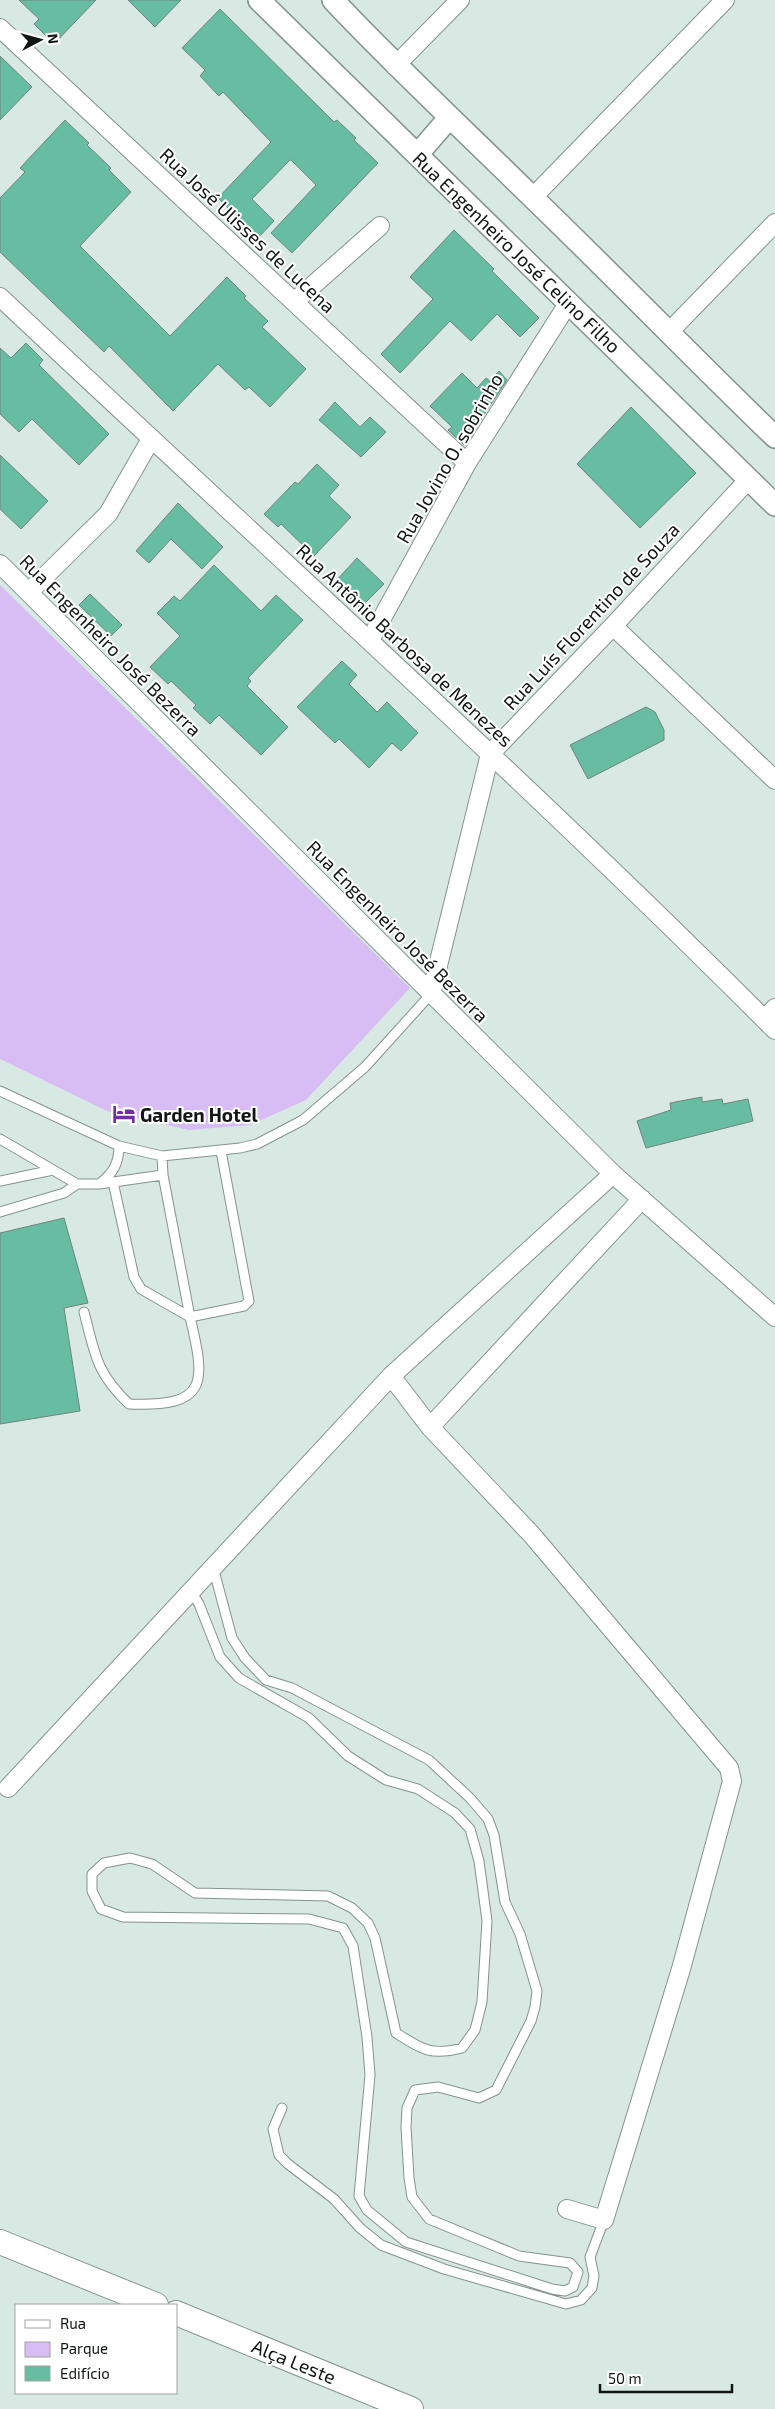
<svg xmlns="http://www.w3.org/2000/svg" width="775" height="2409" font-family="'Exo 2',sans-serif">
  <rect width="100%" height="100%" fill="#d8e9e3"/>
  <path fill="#d8bcf4" d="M0 585 410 988 306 1100 250 1125 189 1130 107 1111 0 1059Z"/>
  <path fill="#66bda2" stroke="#73827c" d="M19 0H96L54 44 34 24 39 19Z
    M128 0H181L155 27Z
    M220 9 334 122 337 120 356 138 354 140 378 163 292 253 271 233 316 185 291 160H290L252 199 274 221 256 240 240 224 242 222 218 198 271 142 223 92 219 96 200 76 205 70 182 48Z
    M0 56 32 87 0 120Z
    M65 120 89 143 87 145 111 168 109 170 131 192 80 246 170 336 227 277 246 296 244 298 268 321 262 327 306 369 270 407 249 387 245 390 218 364 173 411 109 346 104 352 0 252V198L25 172 20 168Z
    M454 230 494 269 492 271 539 318 520 337 497 314 471 341 450 321 400 373 381 354 433 299 410 277Z
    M26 343 43 360 39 365 109 434 79 465 32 419 19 432 0 414V348L11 358Z
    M499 371 507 380 464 445 448 430 452 427 430 406 462 373 477 388 486 378 490 381Z
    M335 402 360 427 370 417 386 432 361 457 319 420Z
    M631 407 696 473 640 528 577 464Z
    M0 455 48 501 21 529 0 509Z
    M317 464 339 485 329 496 351 517 314 556 281 524 278 527 264 514 295 482 298 484Z
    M178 503 223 547 202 569 171 539 149 563 136 551Z
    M357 558 384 584 360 608 334 583Z
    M214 565 261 611 276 595 303 620 248 678 251 681 247 686 288 727 261 755 219 715 210 724 193 708 196 705 171 681 168 684 150 667 180 636 157 613 174 596 180 601Z
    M90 594 122 625 111 636 79 605Z
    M342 661 357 675 349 684 377 712 387 702 418 733 401 751 392 743 369 768 339 739 335 743 297 707Z
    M646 707 655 712 664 730V740L588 779 570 745Z
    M702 1097V1102L722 1099 723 1104 748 1099 753 1121 646 1148 637 1121 671 1110 670 1103Z
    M64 1218 88 1303 64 1308 80 1411 0 1424V1233Z"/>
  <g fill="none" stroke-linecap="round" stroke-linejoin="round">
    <defs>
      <path id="service" d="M0 1091 119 1146 162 1156 240 1148 257 1144 303 1120 365 1067 431 994
        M0 1139 77 1184H99L163 1175
        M162 1156 163 1175 190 1317 244 1306 249 1301 221 1151
        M0 1181 53 1170
        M99 1184C113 1174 119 1163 119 1146
        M0 1212 64 1193 77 1184
        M84 1312C95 1354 96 1373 129 1404 208 1407 206 1384 190 1317L141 1289 134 1277 113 1182
        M191 1591 199 1604 220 1657 239 1678 309 1718 348 1756 386 1780 418 1789 455 1813 470 1829 479 1861 487 1921 482 2002 475 2030 462 2048C431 2056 423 2050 396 2033L375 1938 368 1923 352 1908 328 1896 195 1893 152 1864 130 1858 104 1863 92 1874V1891L101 1909 123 1917 309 1919 343 1928 353 1946 367 2037 370 2075 359 2196 367 2210 406 2242 552 2289 565 2291 573 2287 578 2272 570 2263 519 2256 429 2219 412 2197 409 2178 406 2127 407 2108 415 2090 438 2087 479 2098 496 2090 531 2021 535 2007 537 1991 520 1934 505 1902 494 1835 488 1819 470 1798 429 1760 292 1688 266 1680 245 1658 232 1638 213 1567
        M282 2108 273 2129 279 2155 288 2164 334 2199 360 2228 381 2245 444 2269 566 2304 581 2300 592 2288 594 2276 590 2257 604 2220"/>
      <path id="minor" d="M0 28 467 463
        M395 66 460 0
        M533 197 725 0
        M0 297C259 541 524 778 775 1030
        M294 302 380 226
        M668 333 775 223
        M0 564 613 1174 775 1317
        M29 592 108 514 151 439
        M613 626 775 780
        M370 640 467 463 569 302
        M431 994 490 754 613 626 749 479
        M765 1019 775 1008
        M391 1376 613 1174
        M430 1427 642 1199
        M8 1788 391 1376 430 1427 532 1535 729 1768 732 1781 681 1969 604 2220 567 2209"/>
      <path id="tertiary" d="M259 0 775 505
        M333 0C397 68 465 131 532 197 614 276 693 358 775 437
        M417 155 449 118"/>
      <path id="secondary" d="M0 2242 156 2305
        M176 2313 411 2409"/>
    </defs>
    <use href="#service" stroke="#83938d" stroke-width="11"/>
    <use href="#minor" stroke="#83938d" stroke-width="20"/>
    <use href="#tertiary" stroke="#83938d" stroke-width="24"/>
    <use href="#secondary" stroke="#83938d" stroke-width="26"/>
    <use href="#service" stroke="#fff" stroke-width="9"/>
    <use href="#minor" stroke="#fff" stroke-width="18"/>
    <use href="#tertiary" stroke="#fff" stroke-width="21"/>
    <use href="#secondary" stroke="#fff" stroke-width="24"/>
  </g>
  <defs>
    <symbol id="hotel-bare" viewBox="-9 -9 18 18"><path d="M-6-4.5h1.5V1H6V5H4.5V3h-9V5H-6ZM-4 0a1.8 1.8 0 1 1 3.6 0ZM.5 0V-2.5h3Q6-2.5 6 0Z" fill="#732ea2" stroke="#fff" stroke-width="2.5" paint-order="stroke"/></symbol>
  </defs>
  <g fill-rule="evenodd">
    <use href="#hotel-bare" x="108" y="1098" width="32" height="32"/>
  </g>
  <g text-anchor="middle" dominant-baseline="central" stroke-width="4" stroke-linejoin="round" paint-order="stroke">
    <g font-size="19" fill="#101614" stroke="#fff">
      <text transform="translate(248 230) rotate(43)">Rua José Ulisses de Lucena</text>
      <text transform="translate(517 252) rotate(44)">Rua Engenheiro José Celino Filho</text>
      <text transform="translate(449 458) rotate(-60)">Rua Jovino O. sobrinho</text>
      <text transform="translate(591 616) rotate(-47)">Rua Luís Florentino de Souza</text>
      <text transform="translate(111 645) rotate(45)">Rua Engenheiro José Bezerra</text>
      <text transform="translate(405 645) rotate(43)">Rua Antônio Barbosa de Menezes</text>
      <text transform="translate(398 931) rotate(45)">Rua Engenheiro José Bezerra</text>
      <text transform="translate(294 2361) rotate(22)">Alça Leste</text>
    </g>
    <g font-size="19" font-weight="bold" fill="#101614" stroke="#fff" text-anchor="start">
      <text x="140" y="1114">Garden Hotel</text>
    </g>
  </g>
  <rect x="15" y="2304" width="162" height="90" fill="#ffffff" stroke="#9fa2a1"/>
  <rect x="25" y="2320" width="25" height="8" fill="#ffffff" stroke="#9fa2a1"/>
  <text x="60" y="2329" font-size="15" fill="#101614">Rua</text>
  <rect x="25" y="2342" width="25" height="15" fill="#d8bcf4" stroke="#9fa2a1"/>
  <text x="60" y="2354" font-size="15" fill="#101614">Parque</text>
  <rect x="25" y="2366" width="25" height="15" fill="#66bda2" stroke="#9fa2a1"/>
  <text x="60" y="2379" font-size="15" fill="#101614">Edifício</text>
  <g transform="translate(40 40) rotate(84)" stroke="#ffffff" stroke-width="4" paint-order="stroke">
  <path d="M0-4L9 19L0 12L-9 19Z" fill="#101614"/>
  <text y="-8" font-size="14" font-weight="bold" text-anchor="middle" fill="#101614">N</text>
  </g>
  <path d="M600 2384v8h132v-8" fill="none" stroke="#101614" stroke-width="2.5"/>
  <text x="608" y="2384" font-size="15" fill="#101614" stroke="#ffffff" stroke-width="4" paint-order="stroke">50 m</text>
</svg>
